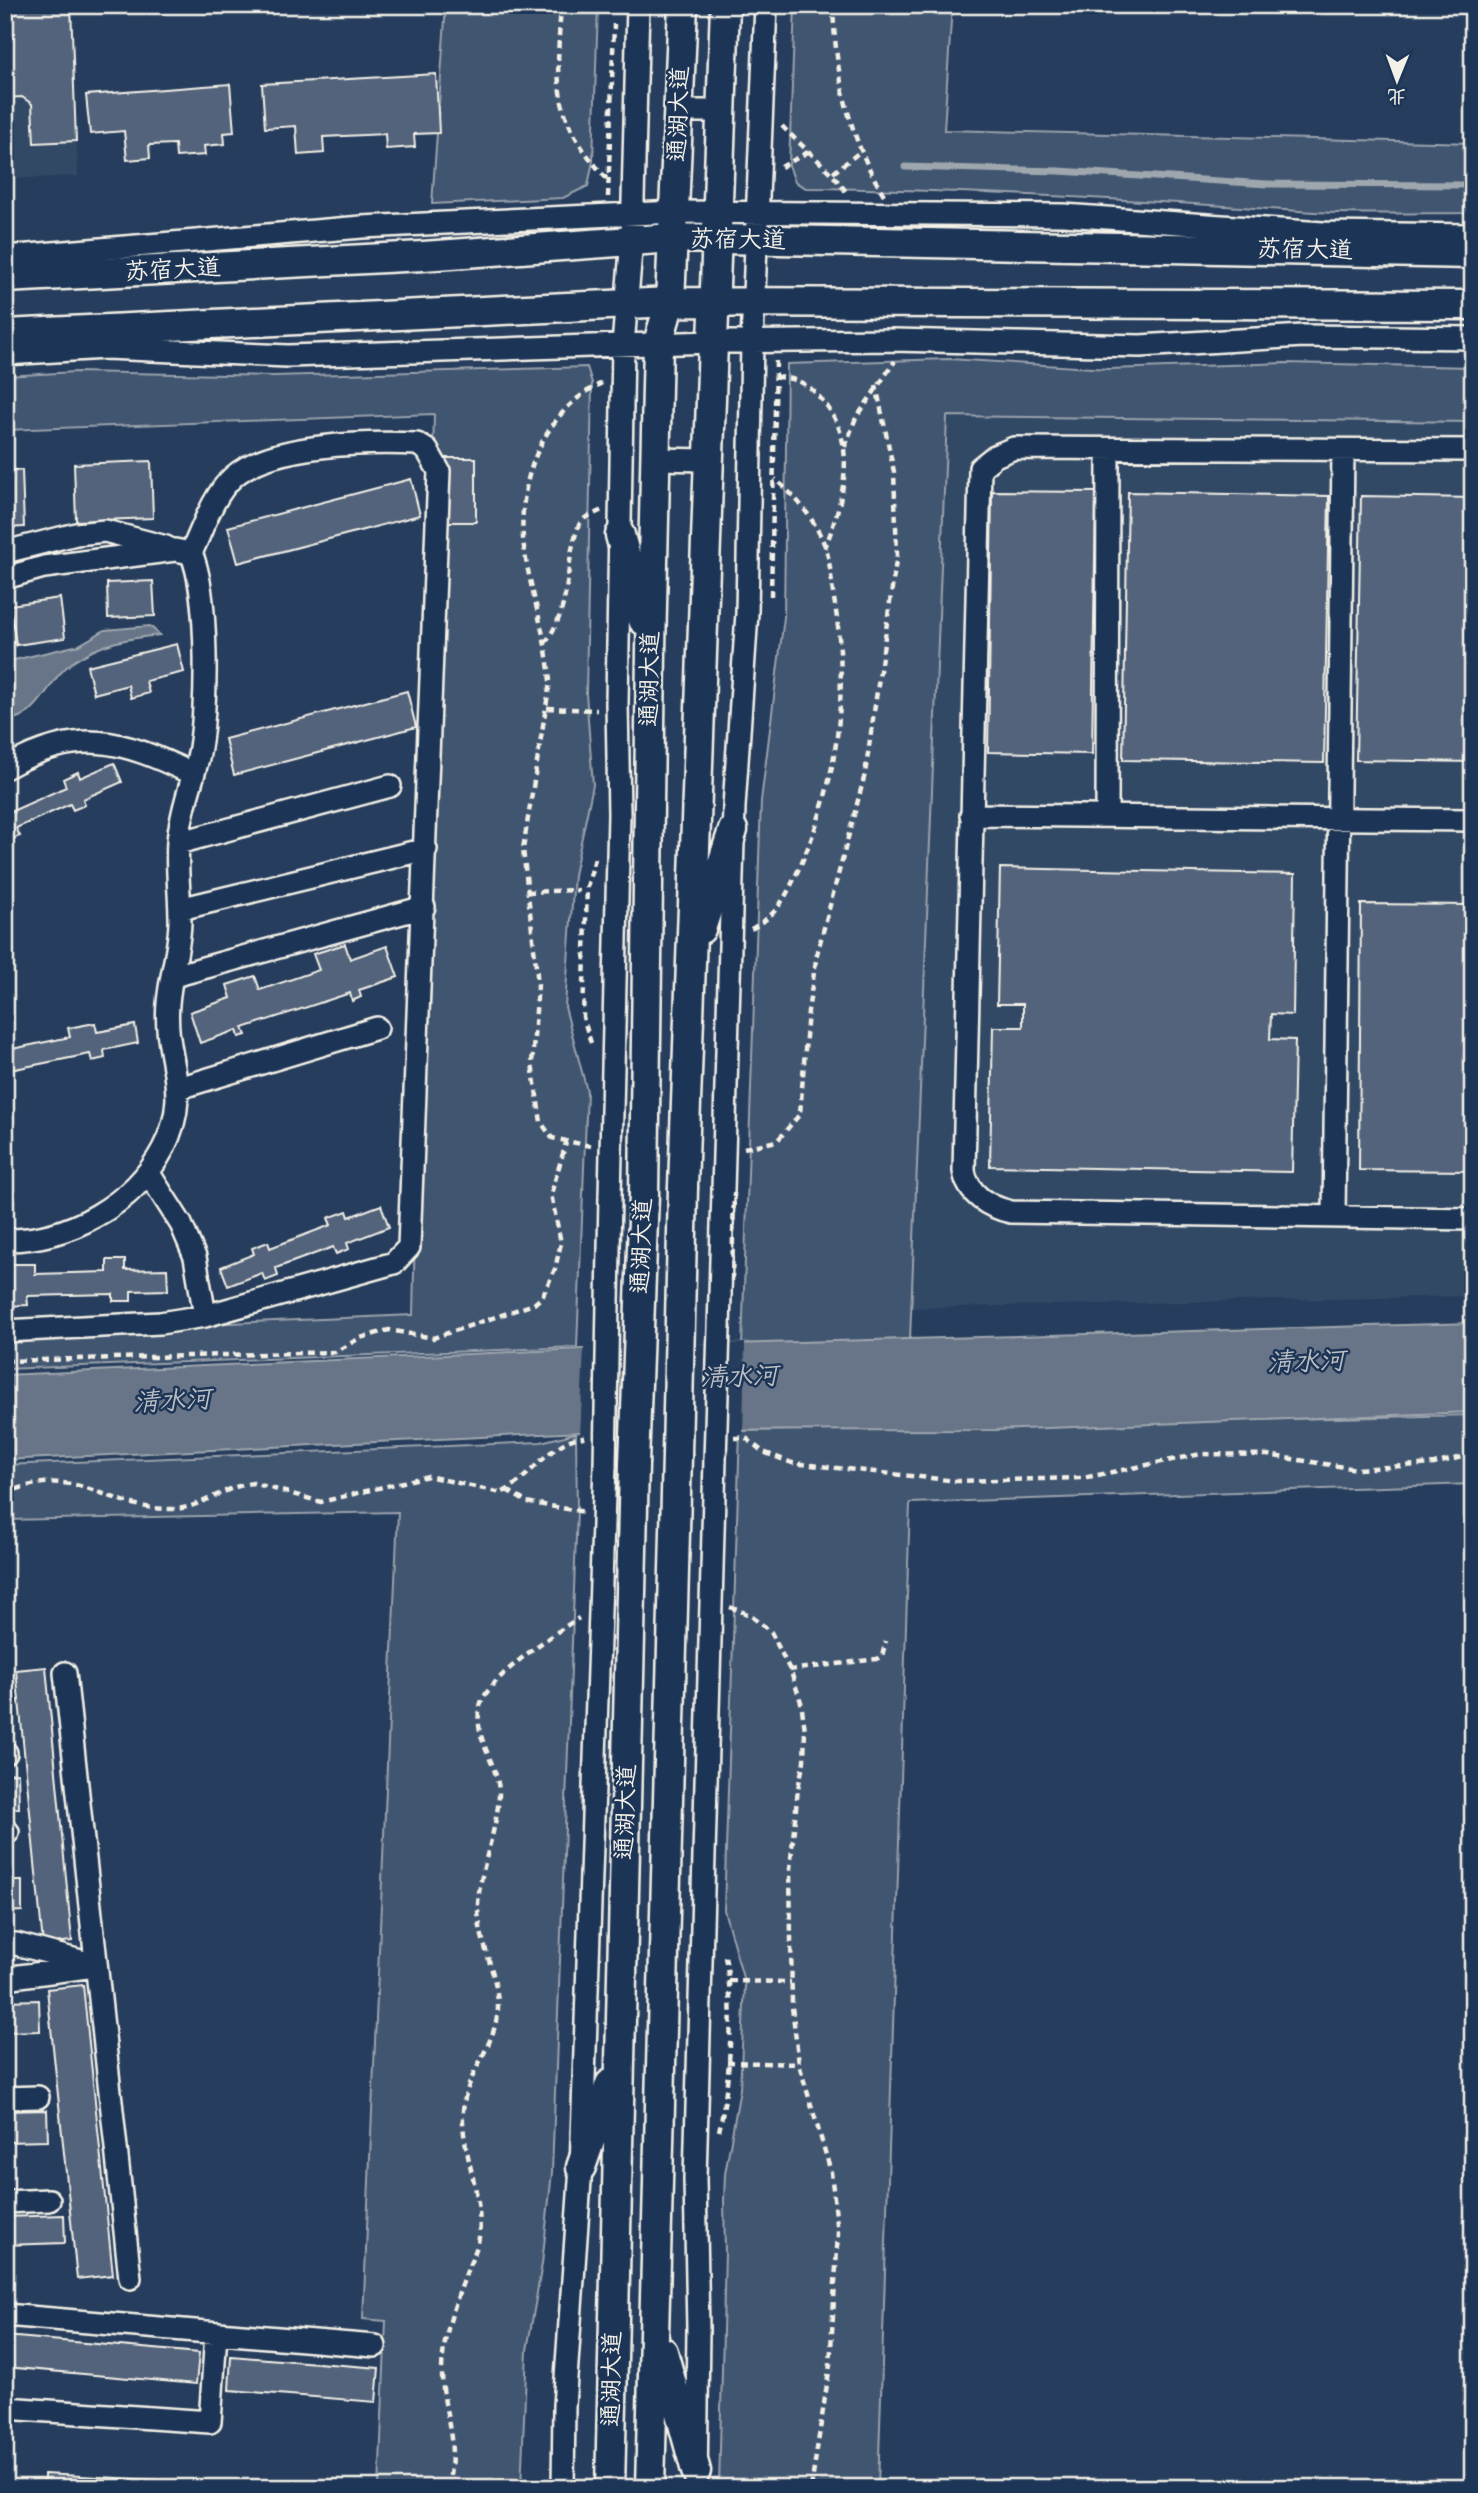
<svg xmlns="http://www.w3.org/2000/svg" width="1478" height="2493" font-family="'Architects Daughter','LXGW WenKai TC',sans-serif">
  <rect width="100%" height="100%" fill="#263d5d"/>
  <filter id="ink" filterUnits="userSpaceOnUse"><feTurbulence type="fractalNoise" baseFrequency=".0143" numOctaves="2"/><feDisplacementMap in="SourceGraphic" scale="14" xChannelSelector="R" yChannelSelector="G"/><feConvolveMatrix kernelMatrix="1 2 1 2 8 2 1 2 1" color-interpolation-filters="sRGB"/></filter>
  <g filter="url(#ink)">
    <path fill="#334966" d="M5 5H71L78 176 5 179Z
      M947 416 1473 422V1296L911 1308Z"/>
    <path fill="#40546f" stroke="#9aa2ac" stroke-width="2" d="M446 5H598L593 161 588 186 563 198 432 204Z
      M795 5H952L944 130 1473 143V213C1420 213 1366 215 1314 212 1144 200 976 190 806 188L795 182 789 165Z
      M949 359 1109 369 1285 363 1473 367V422L947 416 910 1339 742 1346 761 801 784 617 787 364Z
      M587 367 592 383 586 693 593 785 574 875 565 1007 587 1091 577 1347 5 1369V1333L413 1315 434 414 5 430V376L76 372 274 376Z
      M1473 1415V1484L910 1503 878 2488H719L725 2252 724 2200 725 2174 740 2089 745 1985 724 1910 740 1431Z
      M576 1433 577 1510 552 2172 542 2264 527 2350 521 2488H379L386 2321 363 2319 398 1512 5 1520V1465L541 1442Z"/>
    <path fill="#677588" stroke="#9fa7ae" stroke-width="2" d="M150 626 160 635C127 638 101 643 73 662 46 680 41 719 5 720V662L79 645 105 630Z
      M1473 1323V1412L994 1430 604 1431 5 1460V1375L625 1347Z"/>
    <path fill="#263d5d" d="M745 1343 743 1434 580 1436 584 1346Z"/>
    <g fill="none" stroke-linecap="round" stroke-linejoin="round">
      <path stroke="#9fa7ae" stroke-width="7" d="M905 167 1059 171 1267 184 1473 185"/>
    </g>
    <path fill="#52647b" stroke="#f4f1e8" stroke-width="2" d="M5 5H71L76 141 34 143 32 104 22 97 5 98Z
      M436 74 439 133 414 134 415 147 386 149 385 134 323 137 324 153 298 155 296 126 265 128 262 84Z
      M230 84 234 132 224 133 225 144 204 146 205 155 176 157 175 144 149 145 150 158 127 160 124 131 90 134 86 95Z
      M445 458H476V522H445Z
      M151 461 153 518 76 521 74 464Z
      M5 470H22L24 527 5 528Z
      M411 479 420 515 238 563 228 527Z
      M992 491 1096 492 1092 754 988 752Z
      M1128 492 1329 496 1324 763 1123 760Z
      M1361 496 1473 498V762L1356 760Z
      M153 581 155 616 108 618 107 583Z
      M60 598 65 638 16 645 10 605Z
      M177 644 184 672 146 681 149 693 131 698 128 685 94 694 87 666Z
      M407 691 416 727 234 775 225 739Z
      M114 763 122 782 83 799 85 805 73 810 70 804 16 828 20 836 5 842V806L8 813 66 787 63 779 78 772 80 778Z
      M1000 868 1295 874 1293 1015 1271 1014 1270 1039 1295 1040 1292 1172 990 1166 993 1027H1023V1004H997Z
      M1361 904 1473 905V1171L1359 1170Z
      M345 944 350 959 387 946 398 977 359 990 361 997 352 1001 350 993 243 1028 246 1035 239 1037 237 1030 200 1043 190 1012 231 998 227 985 255 976 260 990 319 970 313 954Z
      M95 1023 97 1032 135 1025 138 1043 104 1050 105 1058 92 1061 90 1054 5 1071V1040L7 1050 70 1037 68 1028Z
      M381 1205 389 1227 347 1243 349 1249 336 1254 333 1247 276 1268 278 1276 265 1281 262 1273 228 1286 221 1267 254 1254 252 1248 268 1242 270 1248 331 1225 328 1218 347 1211 349 1217Z
      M107 1260H125V1270L167 1269 168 1290 131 1291V1301H113V1294L27 1296 28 1305 8 1306 5 1274H11V1264H35V1274L107 1272Z
      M5 1667H6L7 1708 5 1709Z
      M46 1667 72 1941 43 1944 16 1670Z
      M18 1773 19 1808 5 1809V1774Z
      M5 1881H22V1911L5 1912Z
      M83 1985 113 2275 77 2279 47 1989Z
      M39 2000 40 2031 5 2032V2001Z
      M47 2110 48 2141 5 2142V2111Z
      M64 2215 65 2243 5 2245V2217Z
      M5 2336 199 2353 196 2384 5 2367Z
      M231 2356 379 2368 376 2402 229 2390Z
      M44 2474 209 2483 208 2488H44Z"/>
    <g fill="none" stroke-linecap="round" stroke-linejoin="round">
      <defs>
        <path id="minor" d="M679 111H721
          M5 257 362 227 675 212 1063 215 1323 233 1473 235
          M5 354 106 348 288 356 712 342 894 340 1140 346 1303 336 1473 338
          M1473 450 1014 448 995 456 980 468 964 1171C968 1195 989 1207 1011 1212L1473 1219
          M655 459 707 460
          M5 552 76 534 105 531 166 547
          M5 578 44 567 175 550 191 553C209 592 208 716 198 758 191 786 181 811 178 841 176 867 180 894 180 920 180 949 170 975 168 1004 163 1059 194 1090 163 1149 134 1204 68 1241 5 1240
          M5 768C79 727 120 739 193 774
          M971 815 1473 820
          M1107 816 1108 449
          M178 843 390 786
          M180 909 426 849
          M174 976 424 907
          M179 1088 377 1028
          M148 1172 181 1224 195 1257 205 1316
          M610 1196 619 814 617 703 623 345 632 239 638 5
          M1334 1217 1343 450
          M720 1295 734 807 747 613 752 342 766 5
          M5 1331 160 1323 205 1316 394 1263 409 1247 439 471 427 450 417 444C368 442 270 443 233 477 213 495 202 530 191 553
          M65 1673 130 2278
          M5 1753H6
          M5 1832H8
          M5 1944H16L96 1965
          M5 1978 87 1967
          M5 2098 38 2097
          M5 2202 49 2200
          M5 2315 375 2346
          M5 2408 210 2422 216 2333
          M563 2488 564 2406 581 2167 605 1465
          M696 2488 698 2329 695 2179 715 1460"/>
        <path id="major" d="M5 278 423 256 673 238 1473 254
          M5 334 670 302 1473 305
          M620 535 643 620
          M701 929 733 830
          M683 1187 725 5
          M644 1194 651 650 658 343 670 302 683 5
          M581 2167 610 2084
          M663 2352 696 2471
          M610 2488 634 1464
          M650 2488 677 1455"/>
      </defs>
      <use href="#minor" stroke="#f4f1e8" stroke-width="26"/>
      <use href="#major" stroke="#f4f1e8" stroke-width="33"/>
      <path stroke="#f4f1e8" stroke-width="4.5" stroke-dasharray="7 5" stroke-linecap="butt" d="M561 5C556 84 551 117 607 179
        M833 5C835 71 848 138 884 195
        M782 126C803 148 829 167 846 192
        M781 167 808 152
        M833 173 861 151
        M608 197 614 24
        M776 377C797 378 809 384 822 400 860 443 843 500 825 548
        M845 447 855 420 895 361
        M771 596 776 360
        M545 643C574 604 563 565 579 525L585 518 602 510
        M547 708 597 710
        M527 892 579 890
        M751 929C780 914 788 892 801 864 839 778 850 686 833 593 831 578 830 560 825 546 814 518 797 498 775 479
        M591 1043 583 1017 587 887 596 855
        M591 1146 552 1138 541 1122 532 1064 538 984 523 849 550 682C547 638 532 597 525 554 514 490 539 413 602 383
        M744 1148 777 1141 800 1114 808 1011 817 954 865 774 897 554 894 472 876 385
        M5 1361 335 1352 360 1338 389 1330 433 1338 534 1304 542 1297 555 1269 561 1243 551 1194 566 1143
        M734 1438H746L763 1452 792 1463 957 1481 1083 1478 1201 1454 1267 1455 1357 1469 1434 1464 1473 1454
        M507 1490 526 1502 585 1512
        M5 1494C79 1461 105 1510 172 1509 201 1509 224 1486 253 1483L321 1502 428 1476 501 1493C528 1482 554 1436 585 1437
        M730 1607 750 1615 771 1632 791 1672 801 1702 805 1730 804 1761 798 1788 790 1869 792 2007 799 2064 831 2172 838 2233 830 2365 811 2488
        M789 1670 877 1659 882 1656 886 1641
        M729 1981 791 1982
        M727 2062 799 2064
        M719 2131C730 2083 736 2001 724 1953
        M447 2488C460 2440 443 2418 442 2373 442 2338 455 2304 467 2271 471 2260 478 2248 479 2237 484 2194 461 2154 463 2111 465 2074 497 2045 498 2007 498 1972 477 1940 478 1904 480 1867 497 1832 499 1795 500 1764 470 1737 481 1703 490 1677 555 1632 579 1618"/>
      <use href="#minor" stroke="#1d3557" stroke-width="21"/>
      <use href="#major" stroke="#1d3557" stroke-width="28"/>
      <defs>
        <path id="minor-bridge" d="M715 1460 720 1295
          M605 1465 610 1196"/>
        <path id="major-bridge" d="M677 1455 683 1187
          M634 1464 644 1194"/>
      </defs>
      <use href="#minor-bridge" stroke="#f4f1e8" stroke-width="26" stroke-linecap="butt"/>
      <use href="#major-bridge" stroke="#f4f1e8" stroke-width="33" stroke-linecap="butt"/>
      <path stroke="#f4f1e8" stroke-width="4.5" stroke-dasharray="7 5" stroke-linecap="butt" d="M732 1281 734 1193"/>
      <use href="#minor-bridge" stroke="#1d3557" stroke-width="21"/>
      <use href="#major-bridge" stroke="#1d3557" stroke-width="28"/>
    </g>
  </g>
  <g text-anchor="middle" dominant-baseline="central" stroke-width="5" stroke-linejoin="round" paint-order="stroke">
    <g font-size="24" fill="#f4f1e8" stroke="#1d3557">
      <text transform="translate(679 114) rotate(-88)">通湖大道</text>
      <text transform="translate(738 240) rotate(1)">苏宿大道</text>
      <text transform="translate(1305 250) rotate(1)">苏宿大道</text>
      <text transform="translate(173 270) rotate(-3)">苏宿大道</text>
      <text transform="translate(650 679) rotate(-89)">通湖大道</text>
      <text transform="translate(642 1246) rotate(-88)">通湖大道</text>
      <text transform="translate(626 1812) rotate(-88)">通湖大道</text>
      <text transform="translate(612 2379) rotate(-89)">通湖大道</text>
    </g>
    <g font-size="26" font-style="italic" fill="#bcbfc2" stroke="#1d3557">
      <text transform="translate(1306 1362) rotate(-2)">清水河</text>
      <text transform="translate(739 1377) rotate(-2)">清水河</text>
      <text transform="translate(172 1401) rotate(-3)">清水河</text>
    </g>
  </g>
  <rect width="1478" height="2493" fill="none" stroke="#1d3557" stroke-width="28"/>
  <rect x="14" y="14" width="1450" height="2465" fill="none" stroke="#f4f1e8" stroke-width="2.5" filter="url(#ink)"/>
  <g transform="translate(1397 80) rotate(181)" stroke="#1d3557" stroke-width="5" paint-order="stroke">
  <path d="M0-5L12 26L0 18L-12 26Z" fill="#f4f1e8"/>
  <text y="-10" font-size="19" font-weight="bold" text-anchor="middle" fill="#f4f1e8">北</text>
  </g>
</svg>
